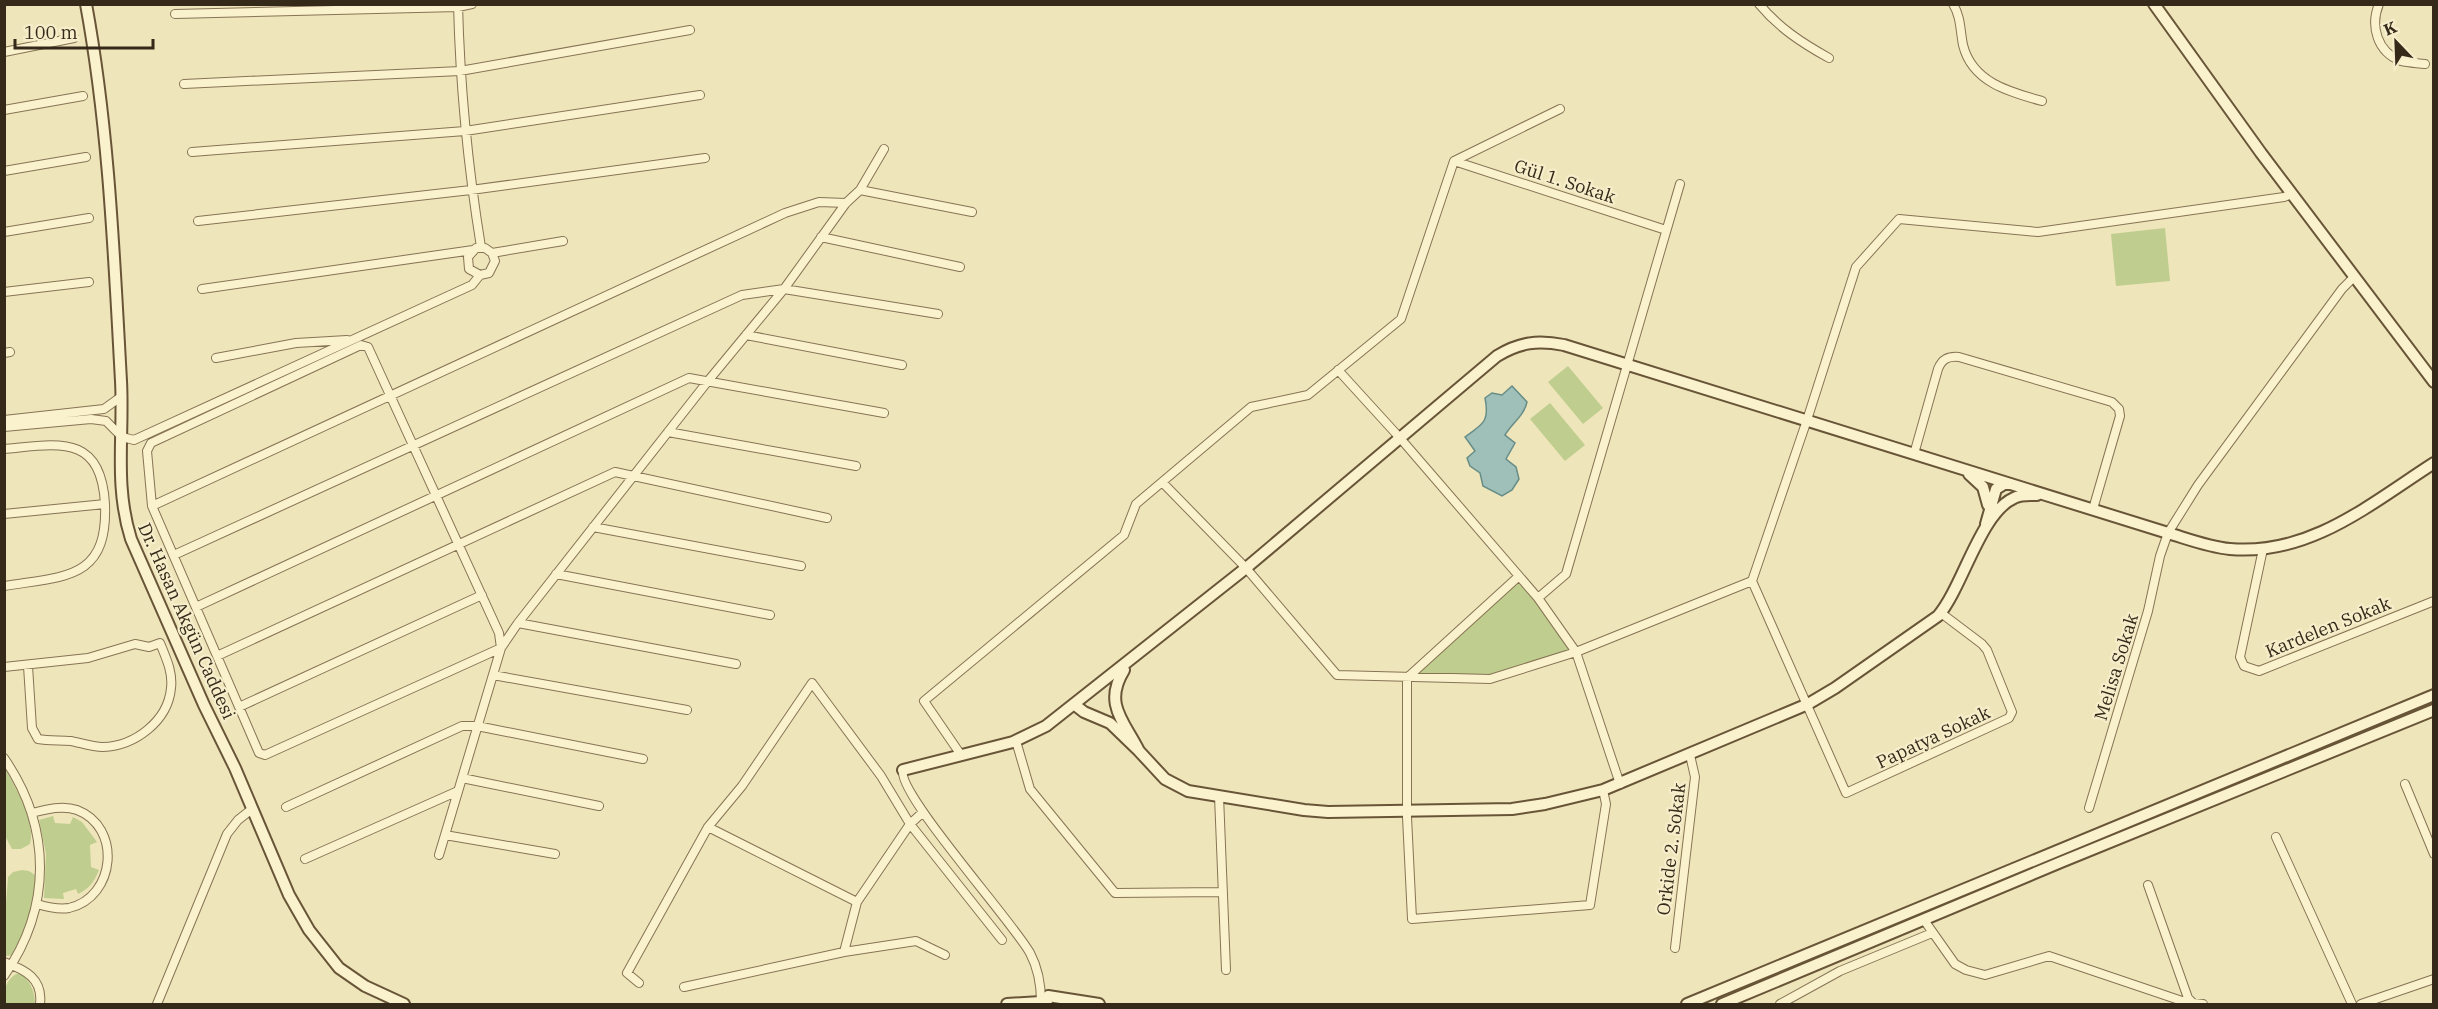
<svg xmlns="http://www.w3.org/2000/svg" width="2438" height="1009" font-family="'IBM Plex Serif',serif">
  <rect width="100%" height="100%" fill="#efe5ba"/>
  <path fill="#bfcd8e" d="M2165 228 2170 281 2116 286 2111 234Z
    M1568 366 1603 408 1583 424 1548 382Z
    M1550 403 1585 445 1565 461 1530 419Z
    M1519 576 1576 652 1490 679 1407 678Z
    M5 767C15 789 36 819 30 844L21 849H12L5 836Z
    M53 816 55 823 70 824 73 817 82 822 97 842 90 845 91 867 99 870C94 882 90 888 78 894L76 889 63 893 64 899 44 898 46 854 39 820Z
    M22 870 29 871 35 875C35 905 25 928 14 955L6 956 4 931 8 877 13 872Z
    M16 974H22C31 983 35 992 35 1004H5C5 990 4 982 16 974Z"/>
  <path fill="#9fbfb9" stroke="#678d87" stroke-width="1.5" d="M1512 386 1527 402C1524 416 1512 423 1505 435L1515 443 1506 459 1516 467 1519 479 1512 490 1502 496 1483 486 1480 473 1470 466 1467 458 1475 451 1465 437C1482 424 1490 423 1485 398L1492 393 1502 395Z"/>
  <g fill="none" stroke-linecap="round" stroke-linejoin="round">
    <defs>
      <path id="street" d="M458 4C460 86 468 167 481 247
        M1759 4C1779 28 1802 43 1829 58
        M1953 4C1961 17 1960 30 1963 45 1972 82 2009 92 2042 101
        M2379 4C2370 26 2377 52 2401 61 2408 63 2417 63 2425 64
        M175 14 458 7 472 4
        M4 52 74 38
        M184 84 460 71 690 30
        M4 110 83 96
        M192 152 465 131 700 95
        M1454 161 1666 230
        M4 171 86 157
        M860 190 972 212
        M198 221 471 190 705 158
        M4 232 89 218
        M821 237 960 267
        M492 253 495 261 489 273 480 275 469 269 468 257 476 248H485L492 253 563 241
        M202 289 473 250
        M4 292 89 282
        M746 335 902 365
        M361 345 368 347 499 633 501 648 265 755 259 753 152 506 147 451 151 443Z
        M4 353 10 352
        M216 358 296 343 347 340
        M1338 370 1400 438 1538 598 1576 652 1620 784
        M4 420 104 409 122 396
        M4 427 91 419 106 421 122 437 134 440 472 285 480 275
        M668 432 856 466
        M4 449C58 444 101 433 105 504L4 514
        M1914 454 1938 369C1942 359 1948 356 1959 357L2112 402 2119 409 2120 416 2093 509
        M1162 482 1246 568 1337 675 1490 679 1576 652 1752 581 1807 420 1856 267 1899 219 2038 232 2284 197 2292 194
        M152 506 785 213 819 202 846 203
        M593 527 801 566
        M2263 549 2240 657 2244 666 2259 671 2434 601
        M174 555 742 295 784 289 938 314
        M556 574 770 615
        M1519 576 1407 678V817L1412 919 1590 905 1606 804 1603 790
        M1752 581 1846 793 2009 718 2012 712 1987 650 1982 644 1941 613
        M4 586C65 576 108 580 105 504
        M1538 598 1566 574 1680 184
        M196 607 689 378 884 413
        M518 623 736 664
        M217 656 615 472 827 518
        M4 667 88 658 135 644 149 647 160 643C166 658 173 672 171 688 168 721 135 746 103 747 92 747 81 743 71 741 60 740 49 741 38 739L32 728 28 666
        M493 675 687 710
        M239 707 482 595
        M1016 741 1030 789 1115 893 1223 892
        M961 755 924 701 1124 535 1136 504 1251 407 1308 395 1401 319 1454 161 1560 109
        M4 758C52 828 52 907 4 976
        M903 770C896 792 1013 922 1030 953 1038 968 1041 985 1041 1002
        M462 778 599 806
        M2405 784 2434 854
        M1219 796 1226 970
        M286 807 462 726H477L643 759
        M2089 808 2148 611 2160 556 2168 533 2198 485 2342 289 2354 277
        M32 813C47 809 63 805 77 810 122 827 116 897 69 908 58 910 47 907 37 904
        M708 827 857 902
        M445 835 555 854
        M2276 837 2352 1004
        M439 855 501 648 518 623 708 381 784 289 846 203 860 190 884 149
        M305 859 458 791
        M2148 885 2188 998 2193 1003
        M1924 920 1955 964 1966 970 1985 975 2049 956 2185 1002 2203 1004
        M1675 948 1695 777 1690 755
        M844 952 916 941 945 955
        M4 962C26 970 43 979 40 1004
        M639 983 627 973 708 827 742 786 812 683 881 776 910 824 1002 940
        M684 987 844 952 857 902 910 824 922 813
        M157 1004 227 834 238 820 252 809
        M1780 1004 1840 971 1932 933
        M2361 1004 2434 979"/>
      <path id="secondary" d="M86 4C109 129 114 255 121 381 124 436 114 485 131 539L204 705 235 768 289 895 309 930 339 968 365 986 404 1004
        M2154 4 2261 153 2434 382
        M1969 474 1983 487 1988 505
        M1986 524 1996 489 2004 484H2010
        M1075 705 1084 712 1110 723 1139 751C1124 721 1103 704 1124 670
        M1139 751 1165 779 1188 791 1304 810 1328 812 1512 809 1545 804 1603 790 1808 704 1835 688 1938 616C1963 587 1980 513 2014 498 2021 494 2029 495 2037 495
        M903 770 1013 742 1046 726 1246 568 1497 356C1520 342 1538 340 1564 345L2168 533C2188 539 2209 547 2230 549 2310 556 2370 504 2434 463
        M1041 1002 1048 996 1099 1004
        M1007 1004 1041 1002 1047 1004
        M1687 1004 2434 695
        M1722 1004 2061 862 2434 710"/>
    </defs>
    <use href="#street" stroke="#867454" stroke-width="10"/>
    <use href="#secondary" stroke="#685538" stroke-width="14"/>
    <use href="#street" stroke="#faf1cd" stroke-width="8"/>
    <use href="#secondary" stroke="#faf1cd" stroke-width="10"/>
  </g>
  <g text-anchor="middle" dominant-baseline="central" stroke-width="4.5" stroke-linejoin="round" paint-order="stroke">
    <g font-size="18" fill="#35291a" stroke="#f6eeca">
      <text transform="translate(1565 181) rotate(18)">Gül 1. Sokak</text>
      <text transform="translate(187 621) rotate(66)">Dr. Hasan Akgün Caddesi</text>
      <text transform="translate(2328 627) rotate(-22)">Kardelen Sokak</text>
      <text transform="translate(2116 667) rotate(-73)">Melisa Sokak</text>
      <text transform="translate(1933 737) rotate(-25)">Papatya Sokak</text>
      <text transform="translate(1671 849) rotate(-83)">Orkide 2. Sokak</text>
    </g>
  </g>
  <rect width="2438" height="1009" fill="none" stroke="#35291a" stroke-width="12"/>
  <g transform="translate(2396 42) rotate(337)" stroke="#f6eeca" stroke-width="4.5" paint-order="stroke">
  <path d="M0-4.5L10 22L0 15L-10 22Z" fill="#35291a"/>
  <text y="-9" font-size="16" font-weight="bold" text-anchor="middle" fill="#35291a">K</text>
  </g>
  <path d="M15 39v9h138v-9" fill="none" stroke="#35291a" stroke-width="3"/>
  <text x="24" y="39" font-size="18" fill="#35291a" stroke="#f6eeca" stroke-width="4.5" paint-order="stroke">100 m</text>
</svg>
